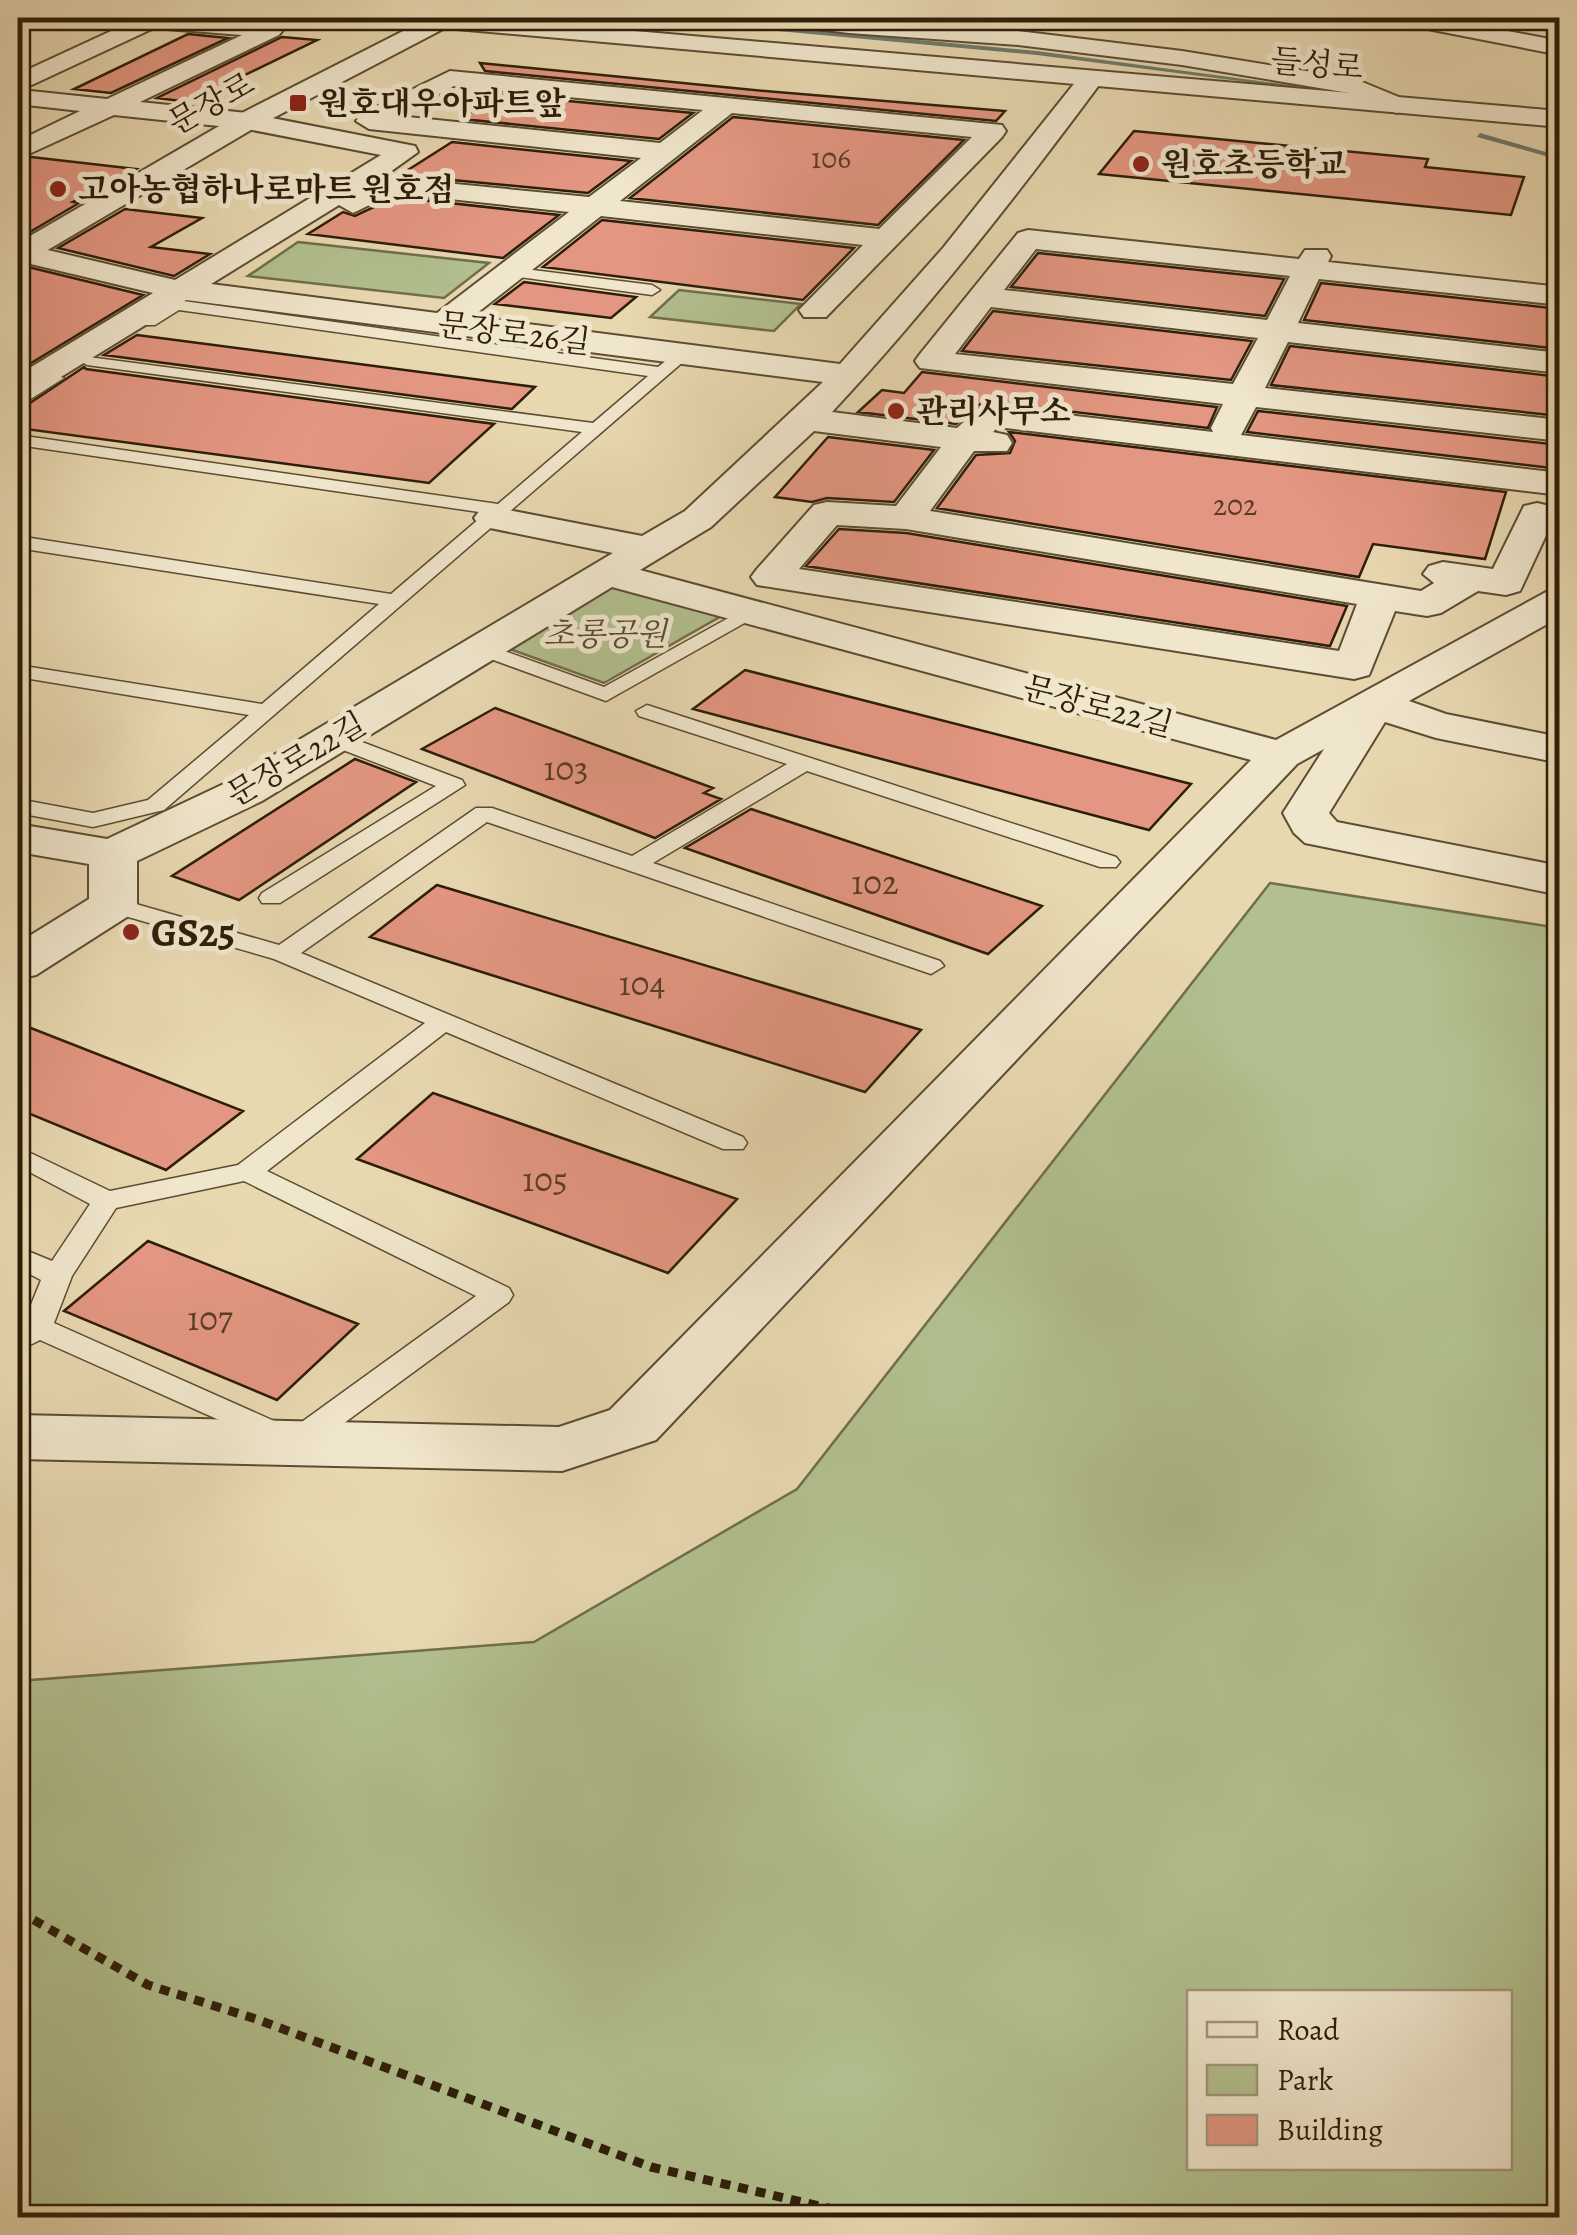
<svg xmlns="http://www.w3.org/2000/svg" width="1577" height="2235" font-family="Alegreya,'Noto Serif KR',serif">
  <rect width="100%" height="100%" fill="#e8d8b0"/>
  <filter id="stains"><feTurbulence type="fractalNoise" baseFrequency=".002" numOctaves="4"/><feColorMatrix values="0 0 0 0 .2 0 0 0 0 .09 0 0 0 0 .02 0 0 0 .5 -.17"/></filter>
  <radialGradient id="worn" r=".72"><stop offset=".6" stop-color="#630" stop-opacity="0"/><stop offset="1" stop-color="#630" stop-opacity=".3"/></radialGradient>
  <path fill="#b2bf8e" stroke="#706e4c" stroke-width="2.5" fill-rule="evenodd" d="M298 242 489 263 444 298 248 276Z
    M679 290 801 304 774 331 650 317Z
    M611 581 723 615 604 683 504 647Z
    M1270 883 1559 928V2217H18V1681L534 1642 797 1489ZM1510 1992V2168H1190V1992Z"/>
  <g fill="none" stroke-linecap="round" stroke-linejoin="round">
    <path fill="#6d7b6d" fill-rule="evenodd" d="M707 18H716L747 24 1037 51 1297 86 1294 88 1037 55 747 28Z
      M1480 133 1560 156V160L1477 137Z"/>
  </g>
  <path fill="#e39681" stroke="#2d1e09" stroke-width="2.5" d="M188 34 228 38 111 93 74 89Z
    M282 37 317 40 189 102 157 98Z
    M480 63 765 91 1005 111 996 121 485 71Z
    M494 94 693 113 659 139 462 119Z
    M733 117 964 140 878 225 630 198Z
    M1134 131 1428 159 1425 167 1524 177 1511 215 1099 174Z
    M452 142 631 161 588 193 400 175Z
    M31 157 136 169 73 202 79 203 18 239V163Z
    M395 197 559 215 503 258 308 234 343 212 355 216Z
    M125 209 202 218 151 247 210 254 174 276 58 248Z
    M602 220 854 248 803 300 543 267Z
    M1038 253 1284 279 1265 316 1011 287Z
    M24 266 143 295 18 371V267Z
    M524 282 636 297 611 318 495 304Z
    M1321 283 1560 309V349L1304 320Z
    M993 311 1252 341 1231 380 962 351Z
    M137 335 535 387 512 409 104 355Z
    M1290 346 1560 377V416L1271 385Z
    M84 367 86 369 494 424 429 483 18 428V411Z
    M922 372 1217 407 1208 428 990 402 975 406 956 424 858 412 882 390 904 393Z
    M1258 411 1560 445V469L1247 432Z
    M1009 432 1506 492 1485 559 1373 544 1359 577 937 508 976 455 1010 453 1015 441Z
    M828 437 934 450 894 502 827 498 812 502 775 497Z
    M839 529 906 533 1347 606 1330 646 806 566Z
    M745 670 1191 784 1149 830 693 709Z
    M495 708 713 788 704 793 721 799 655 838 422 749Z
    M355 759 416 782 239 900 172 876Z
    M751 809 1042 906 988 954 685 848Z
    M437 885 921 1030 865 1092 370 937Z
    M18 1023 243 1111 166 1170 18 1109Z
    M433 1093 737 1199 668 1273 357 1159Z
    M148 1241 358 1324 277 1400 64 1311Z"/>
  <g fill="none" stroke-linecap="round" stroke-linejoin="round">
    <defs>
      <path id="service" d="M509 267 652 285 660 290 652 295 504 275V269Z
        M176 300 658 367 677 352 691 355 164 810 93 827 18 813V799L93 813 148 800 249 715 18 677V665L262 704 379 604 18 548V536L391 594 486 513 18 445V435L498 504 582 432 87 365 79 360 81 356 593 423 648 376 179 310 155 325H143V319Z
        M50 374 64 378 18 407V395Z
        M750 606 757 608V616L606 701 474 653 471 649 481 643 488 645 604 687Z
        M647 705 1116 857 1120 862 1116 867H1100L807 771 653 863 940 961 944 966 931 974 487 822 301 953 743 1137 747 1143 743 1149H723L446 1032 267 1171 509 1288 513 1295 509 1302 306 1451 295 1454 40 1340 18 1351V1326L24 1322 41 1280 18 1268V1247L52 1261 90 1204 18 1166V1147L110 1191 238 1165 425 1023 274 959 104 910 101 905 104 900H122L279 945 476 808H492L632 856 787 764 639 716 636 711ZM244 1181 476 1296 292 1429 54 1323 72 1276 116 1208Z
        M333 731 462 780 465 785 280 903H262L259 898 262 893 436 786 325 743 322 738Z"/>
      <path id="minor" d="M18 18H40L18 29Z
        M101 18H196L279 25 283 30 279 35 140 102 247 113 415 146 418 152 383 177 589 197 641 158 369 129 356 121 360 115 450 71 1002 125 1006 131 1002 137 826 317H804L799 310 863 245 601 216 472 317 840 364 943 248 1081 75H1099L1102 80 1099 85C1015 198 928 309 832 412L957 428 978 409 990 406 1213 432 1211 428 1223 404 920 368 915 361 920 354 1018 233 1028 230 1299 259 1305 250H1327L1331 256 1328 262 1560 287V305L1319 279 1298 323 1560 353V373L1288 342 1265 388 1560 420V441L1256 407 1241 435 1560 473V495L998 427 993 432 1007 435 1012 443 1007 451H974L930 511 1421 591 1434 583 1423 574 1429 566 1443 562 1493 569 1524 506 1537 503 1550 506 1556 514 1520 591 1506 595 1478 591 1441 613 1427 616 1395 611 1369 675 1354 679 757 585 751 577 757 569 814 505 827 502 896 506 941 447 814 431 711 527 640 570 1276 740 1546 592 1560 588V617L1409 701 1446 714 1560 737V763L1436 738 1385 722 1329 813 1337 822 1560 866V895L1305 843 1294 833 1283 813 1324 749 1297 764 656 1440 562 1471 18 1459V1415L559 1427 610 1410 1251 760 612 587 262 801 137 861V905L130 915 36 975 18 979V943L89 899V864L18 852V824L107 839 230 781 613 553 480 526 474 518 480 510 493 507 642 536 685 511 823 382 186 300 30 396 18 399V375L153 293 18 261V243L175 280 381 155 247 129 114 115 18 159V141L80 111 18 104V74L122 26 104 23ZM154 28 242 35 107 99 21 90ZM454 86 703 110 660 143 398 116ZM732 113 972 137 879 229 620 201ZM394 193 569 212 437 313 211 284 339 205 353 213ZM1036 249 1290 276 1267 320 1004 290ZM991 307 1258 338 1233 384 955 354ZM837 525 906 529 1357 604 1339 651 799 569Z
        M596 18H625L592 38H576L572 33Z
        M771 18H836L1018 31 1182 51 1355 79 1406 100 1410 105 1397 113 1349 93 1182 65 1018 45 849 33 783 25Z
        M1395 18H1440L1560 41V55L1407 25Z"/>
      <path id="tertiary" d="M399 18H485L1560 111V127L445 28 256 127 29 261 18 264V243L238 115 415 25Z"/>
    </defs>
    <use href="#service" stroke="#5c4c33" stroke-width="3"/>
    <use href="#minor" stroke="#5c4c33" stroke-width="4"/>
    <use href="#tertiary" stroke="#5c4c33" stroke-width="4"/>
    <path stroke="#2d1e09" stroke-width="9" stroke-dasharray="10 8" stroke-linecap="butt" d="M18 1911 148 1985 256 2019 651 2167 871 2218"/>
    <use href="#service" fill="#f0e6cc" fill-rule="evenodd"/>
    <use href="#minor" fill="#f0e6cc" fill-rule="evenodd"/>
    <use href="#tertiary" fill="#f0e6cc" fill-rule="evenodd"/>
  </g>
  <g fill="#8f2418" stroke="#f0e6cc" stroke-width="4">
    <rect x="288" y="93" width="20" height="20" rx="5"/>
    <circle cx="1141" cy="164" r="10"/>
    <circle cx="58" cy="189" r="10"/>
    <circle cx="896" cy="411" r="10"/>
    <circle cx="131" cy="932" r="10"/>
  </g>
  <g text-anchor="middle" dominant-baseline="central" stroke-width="10" stroke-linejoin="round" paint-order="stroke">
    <g font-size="30" fill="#5a3c27">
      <text x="831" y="158">106</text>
      <text x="1235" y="505">202</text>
    </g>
    <g font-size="32" fill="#2d1e09" stroke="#f0e6cc">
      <text transform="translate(1317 64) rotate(5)">들성로</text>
      <text transform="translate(211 103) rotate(-29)">문장로</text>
      <text transform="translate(514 333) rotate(7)">문장로26길</text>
      <text transform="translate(1098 706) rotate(15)">문장로22길</text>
      <text transform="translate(296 759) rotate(-30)">문장로22길</text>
    </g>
    <g font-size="32" font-weight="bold" fill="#2d1e09" stroke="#f0e6cc" text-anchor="start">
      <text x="318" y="103">원호대우아파트앞</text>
      <text x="1161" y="164">원호초등학교</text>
      <text x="78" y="189">고아농협하나로마트 원호점</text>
      <text x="916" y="411">관리사무소</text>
    </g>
    <g font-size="32" font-style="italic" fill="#554e31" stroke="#f0e6cc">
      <text x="605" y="634">초롱공원</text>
    </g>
    <g font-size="35" fill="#5a3c27">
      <text x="566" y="768">103</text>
      <text x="875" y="882">102</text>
      <text x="642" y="983">104</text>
      <text x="545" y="1179">105</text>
      <text x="210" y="1318">107</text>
    </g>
    <g font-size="40" font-weight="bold" fill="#2d1e09" stroke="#f0e6cc" text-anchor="start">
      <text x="151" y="932">GS25</text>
    </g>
  </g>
  <rect width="1577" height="2235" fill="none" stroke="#e8d8b0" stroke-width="60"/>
  <rect x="20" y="20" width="1537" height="2195" fill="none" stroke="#2d1e09" stroke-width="5"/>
  <rect x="30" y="30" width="1517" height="2175" fill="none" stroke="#2d1e09" stroke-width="2.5"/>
  <rect x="1187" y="1990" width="325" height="180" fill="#f0e6cc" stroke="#a2967e" stroke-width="2.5"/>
  <rect x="1207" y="2022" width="50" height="15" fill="#f0e6cc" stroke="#a2967e" stroke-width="2.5"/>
  <text x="1277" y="2040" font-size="30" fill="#2d1e09">Road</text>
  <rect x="1207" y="2065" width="50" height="30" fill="#b2bf8e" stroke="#a2967e" stroke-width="2.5"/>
  <text x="1277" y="2090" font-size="30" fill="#2d1e09">Park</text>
  <rect x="1207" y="2115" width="50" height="30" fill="#e39681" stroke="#a2967e" stroke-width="2.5"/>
  <text x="1277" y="2140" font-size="30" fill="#2d1e09">Building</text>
  <rect width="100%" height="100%" filter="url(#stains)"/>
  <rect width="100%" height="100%" fill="url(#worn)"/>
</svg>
